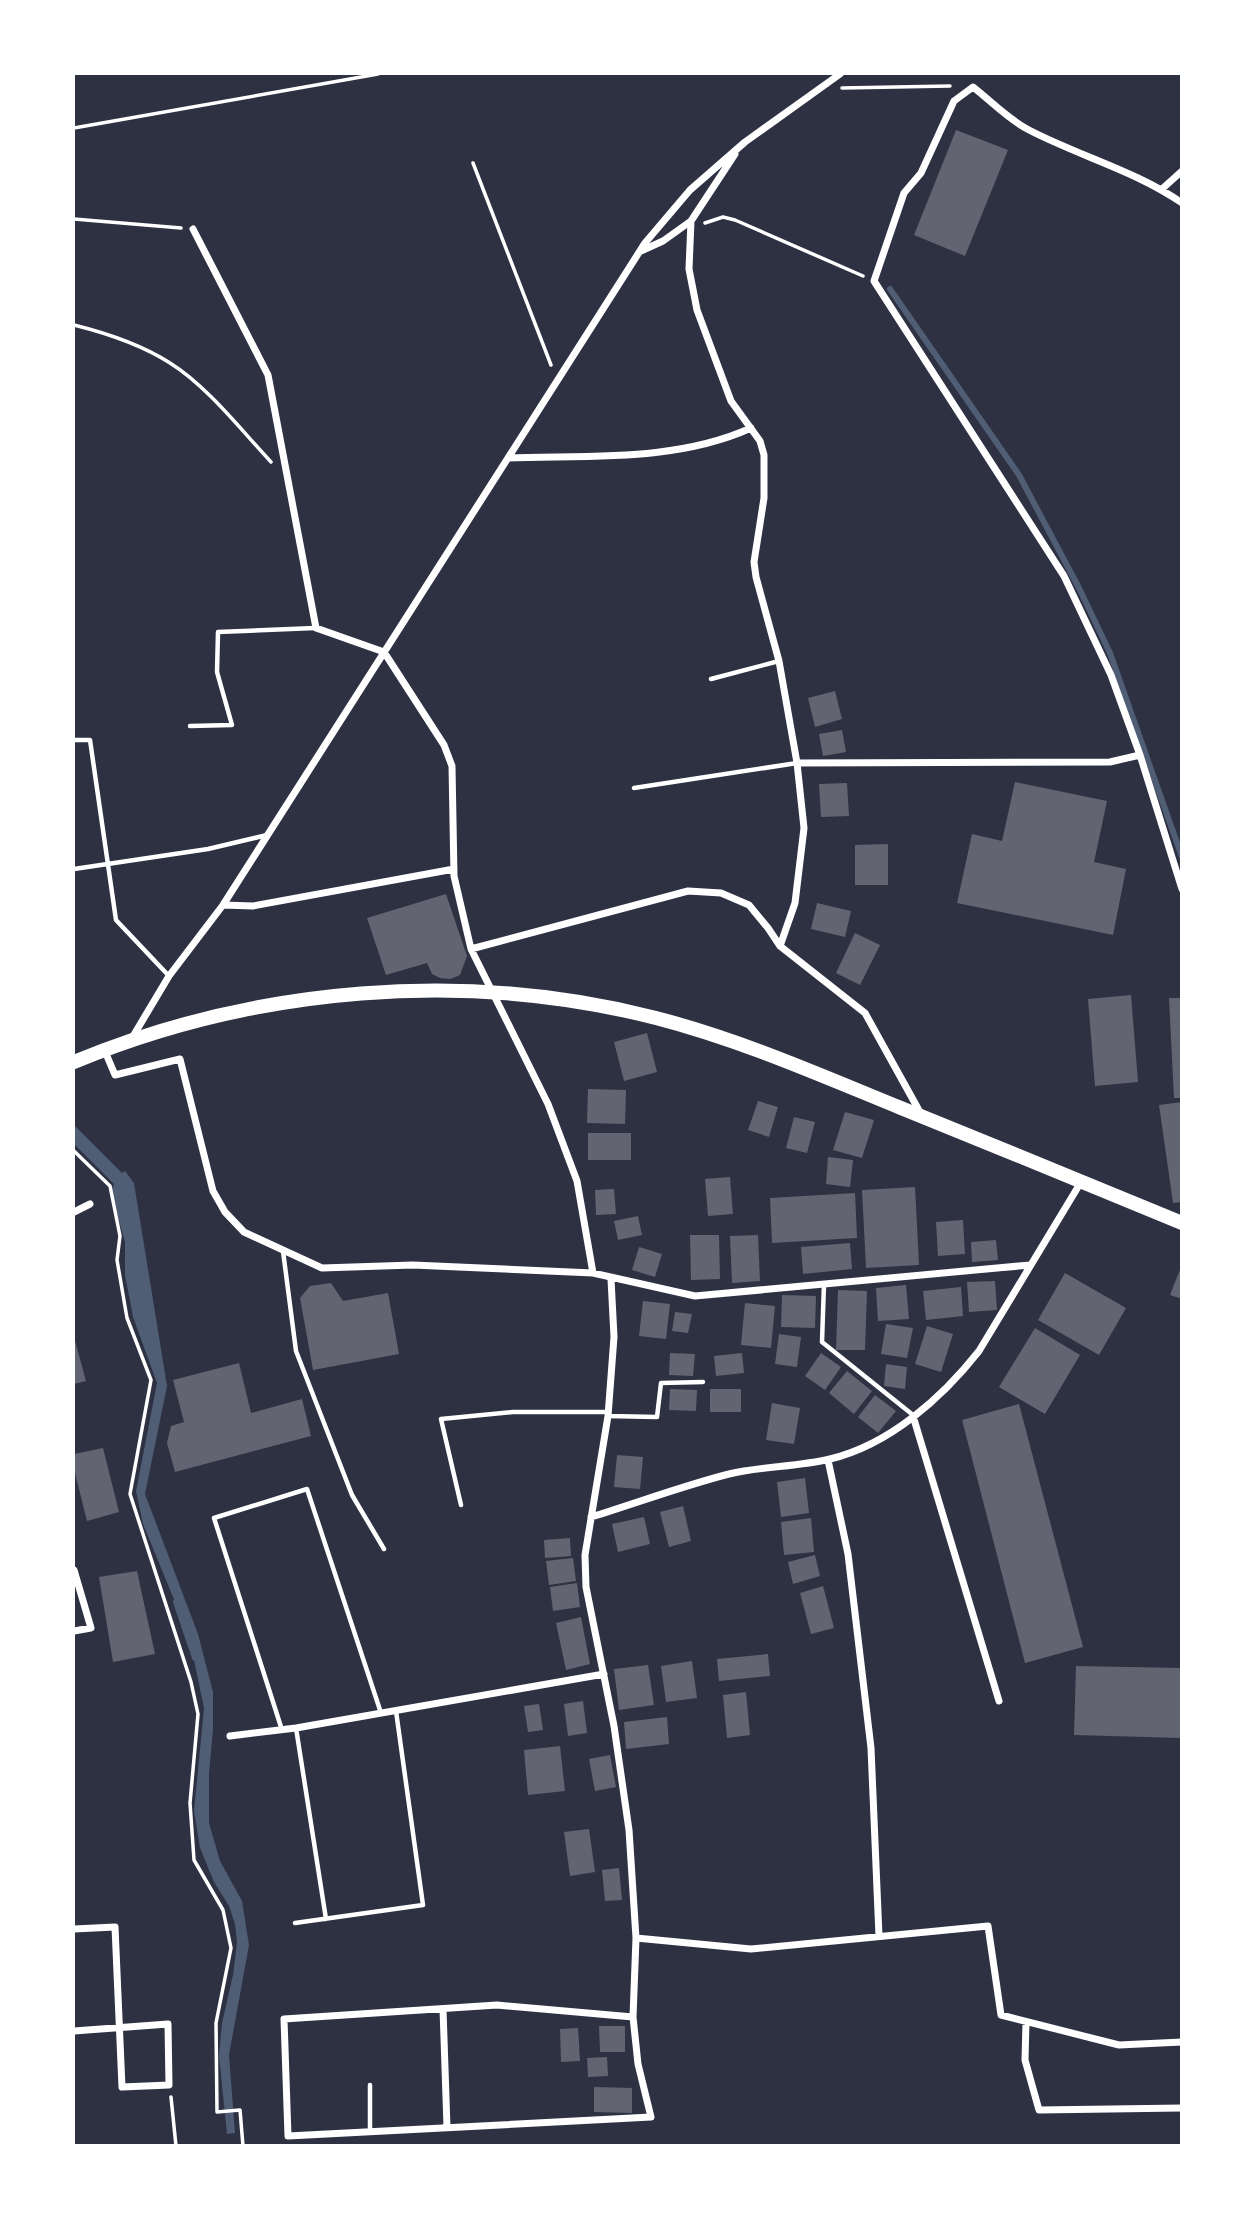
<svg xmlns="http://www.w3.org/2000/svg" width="1255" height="2219" font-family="'Alegreya Sans',sans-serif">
  <rect width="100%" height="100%" fill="#2d3142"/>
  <path fill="#4f5d75" d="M74 1125 122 1173 125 1171 134 1183 167 1386 145 1494 198 1634 213 1692V1729L209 1774V1823L220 1861 242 1901 249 1945 229 2055 235 2133 227 2134 219 2056 222 2023 233 1975 237 1943 235 1924 229 1906 214 1882 200 1848 194 1811 204 1708 189 1636 143 1524 136 1491 157 1383 133 1317 125 1275V1242L111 1192 114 1184 74 1144Z"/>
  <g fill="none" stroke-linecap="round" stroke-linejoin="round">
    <path stroke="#4f5d75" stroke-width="6" d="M890 289 1019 475 1079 588 1110 653 1182 857
      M176 1602 195 1658"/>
  </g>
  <path fill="#626471" d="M956 130 1008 150 965 256 914 235Z
    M835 691 842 719 815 727 808 698Z
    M842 730 846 752 823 756 819 734Z
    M1015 782 1107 801 1094 862 1126 869 1113 935 957 903 972 834 1002 841Z
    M847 783 849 816 821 817 819 784Z
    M888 844V885H855V845Z
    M446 894 467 956 460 975 450 979 440 978 432 974 427 963 386 975 367 918Z
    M817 903 851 911 845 937 811 929Z
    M855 933 880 945 860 985 836 973Z
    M1131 995 1138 1082 1095 1086 1088 999Z
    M1169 998H1182V1098H1174Z
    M647 1033 657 1072 624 1081 614 1042Z
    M588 1089 626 1090 625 1124 587 1123Z
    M758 1101 778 1107 769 1137 748 1130Z
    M1182 1102V1202L1173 1203 1159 1105Z
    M845 1112 874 1120 862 1158 833 1150Z
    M794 1117 815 1122 807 1153 786 1148Z
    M588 1133H631V1160H588Z
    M828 1157 853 1160 850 1187 826 1184Z
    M730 1177 733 1214 708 1216 705 1179Z
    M915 1187 919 1265 866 1268 862 1190Z
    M614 1189 616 1214 596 1215 595 1190Z
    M855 1193 857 1238 772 1243 770 1198Z
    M638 1216 642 1235 618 1240 614 1221Z
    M963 1220 965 1254 938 1256 936 1222Z
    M690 1235H719L720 1279 691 1280Z
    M758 1235 760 1281 732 1283 730 1236Z
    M996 1240 998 1260 972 1262 971 1242Z
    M850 1243 852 1269 803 1274 801 1247Z
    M639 1247 662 1254 655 1277 632 1270Z
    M1181 1267H1182V1299L1170 1295Z
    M1065 1273 1126 1308 1099 1355 1038 1320Z
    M995 1281 997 1310 969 1312 967 1282Z
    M331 1283 343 1301 388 1293 399 1354 313 1370 300 1298 310 1286Z
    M906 1285 909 1319 878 1321 876 1288Z
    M961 1287 963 1316 926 1320 923 1291Z
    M838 1290 867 1291 865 1350H836Z
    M782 1295 816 1296 815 1328 781 1327Z
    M643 1301 670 1304 666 1339 639 1336Z
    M745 1303 775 1306 771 1348 741 1345Z
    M675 1312 692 1314 688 1333 672 1331Z
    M886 1324 913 1328 907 1358 881 1354Z
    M927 1326 953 1334 941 1372 915 1364Z
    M1035 1328 1080 1355 1045 1414 999 1387Z
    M779 1334 801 1337 797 1367 775 1364Z
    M74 1337 86 1381 74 1384Z
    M670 1353 695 1354 693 1376 669 1375Z
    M742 1353 744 1373 716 1376 714 1356Z
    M821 1353 841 1367 825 1390 805 1376Z
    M239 1363 251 1413 302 1399 311 1436 175 1472 167 1443 171 1426 184 1422 173 1380Z
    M886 1364 907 1367 905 1389 884 1386Z
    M847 1371 872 1391 854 1414 829 1393Z
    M670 1389 697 1390 696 1411 669 1410Z
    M710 1389H741V1412H710Z
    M875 1395 896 1411 878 1433 858 1417Z
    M772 1403 800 1408 794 1444 766 1440Z
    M1019 1404 1083 1647 1025 1663 962 1420Z
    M103 1448 119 1512 87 1521 74 1469V1454Z
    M617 1455 643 1457 640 1489 614 1487Z
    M805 1478 809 1513 781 1517 777 1482Z
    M683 1506 691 1541 669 1547 660 1512Z
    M644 1517 650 1544 618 1552 612 1524Z
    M811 1518 814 1552 784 1555 781 1522Z
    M570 1538 571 1556 545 1558 544 1540Z
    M815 1555 820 1576 793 1584 788 1562Z
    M573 1558 576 1581 549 1585 546 1561Z
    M137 1571 155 1654 113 1662 99 1577Z
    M577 1583 580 1607 553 1611 550 1587Z
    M823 1586 834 1628 811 1634 800 1593Z
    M581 1617 590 1664 566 1670 556 1623Z
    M768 1654 770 1676 719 1681 717 1659Z
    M692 1661 697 1698 666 1702 661 1666Z
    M648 1665 654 1705 619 1710 614 1669Z
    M1076 1666 1182 1668V1738L1074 1735Z
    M746 1692 750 1735 727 1738 723 1695Z
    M583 1701 587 1733 568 1736 564 1704Z
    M539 1704 543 1730 528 1732 524 1706Z
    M667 1717 669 1744 626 1749 624 1722Z
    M560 1746 565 1791 528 1795 524 1750Z
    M610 1755 616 1787 595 1791 589 1759Z
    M589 1829 595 1872 570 1876 564 1832Z
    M619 1868 622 1900 605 1901 602 1870Z
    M599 2026H625V2052H600Z
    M578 2028 580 2061 561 2062 560 2029Z
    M607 2057 608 2076 588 2077 587 2058Z
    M594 2087 632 2088V2113L594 2112Z"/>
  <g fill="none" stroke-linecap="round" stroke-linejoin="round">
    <path stroke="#fff" stroke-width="3.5" d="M842 88 950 86
      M74 128 378 74
      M473 163 551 365
      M74 219 181 228
      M705 223 723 217 735 220 863 276
      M74 325C106 333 142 345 170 363 207 386 242 431 271 462
      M74 1151 110 1186 120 1236 117 1260 127 1318 151 1380 130 1494 191 1682 198 1714 190 1803 194 1860 223 1910 231 1948 216 2023 217 2112 240 2110 243 2146
      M171 2097 176 2146"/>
    <path stroke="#fff" stroke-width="4.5" d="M711 679 779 661
      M190 726 232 725 217 672 218 632 315 628
      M74 740H90L116 920 169 976
      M634 788 797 763
      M74 869 208 849 267 835
      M283 1251 296 1351 352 1495 384 1549
      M824 1284 822 1342 913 1415
      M608 1416 657 1417 661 1383 703 1382
      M461 1505 441 1419 513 1412H608
      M296 1728 326 1919
      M282 1730 214 1518 307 1489 381 1713
      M295 1923 423 1905 396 1711
      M370 2131V2085"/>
    <path stroke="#fff" stroke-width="7" d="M1162 189 1182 171
      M1182 203C1136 171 1079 156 1029 130 1009 120 991 101 973 87L954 101 921 173 904 193 874 281 1064 576 1111 675 1140 755 1182 889
      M691 221 689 269 697 310 731 401 760 441 764 455V498L754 562 756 577 779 661 797 763 804 828 795 903 780 946
      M193 229 268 375 316 628 384 652 444 745 452 766 454 876 471 949 548 1104 577 1181 593 1273
      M641 251 663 241 691 221 735 154
      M508 458C588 455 676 462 751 428
      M797 763 1110 762 1140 755
      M223 905 253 906 454 869
      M471 949 688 891 721 893 749 905 768 928 780 946 865 1013 921 1114
      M132 1038 169 976 223 905 645 243 690 190 745 142 840 74
      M104 1049 115 1075 180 1059 213 1191 225 1212 244 1232 322 1268 413 1265 593 1273 695 1296 1030 1265
      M74 1212 90 1204
      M611 1279 614 1337 608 1416 585 1555 586 1587 614 1726 629 1830 636 1938 633 2017 638 2064 651 2117 288 2136 284 2019 497 2005 633 2017
      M913 1416 999 1701
      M828 1460 848 1554 871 1748 879 1936
      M591 1517C637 1503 682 1486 729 1474 762 1466 797 1467 830 1459 889 1445 942 1398 979 1351L1081 1182
      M74 1570 91 1628 74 1631
      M230 1736 296 1728 604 1674
      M74 1929 115 1927 122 2087 169 2085 168 2024 74 2031
      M636 1938 751 1949 988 1926 1001 2015 1119 2045 1182 2042
      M443 2009 447 2127
      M1026 2022 1025 2060 1039 2110 1182 2108"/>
    <path stroke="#fff" stroke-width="14" d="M74 1062C255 987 465 969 656 1018 741 1040 820 1075 901 1108 995 1146 1088 1184 1182 1223"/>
  </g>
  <rect width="1255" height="2219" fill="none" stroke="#ffffff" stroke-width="150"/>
</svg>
